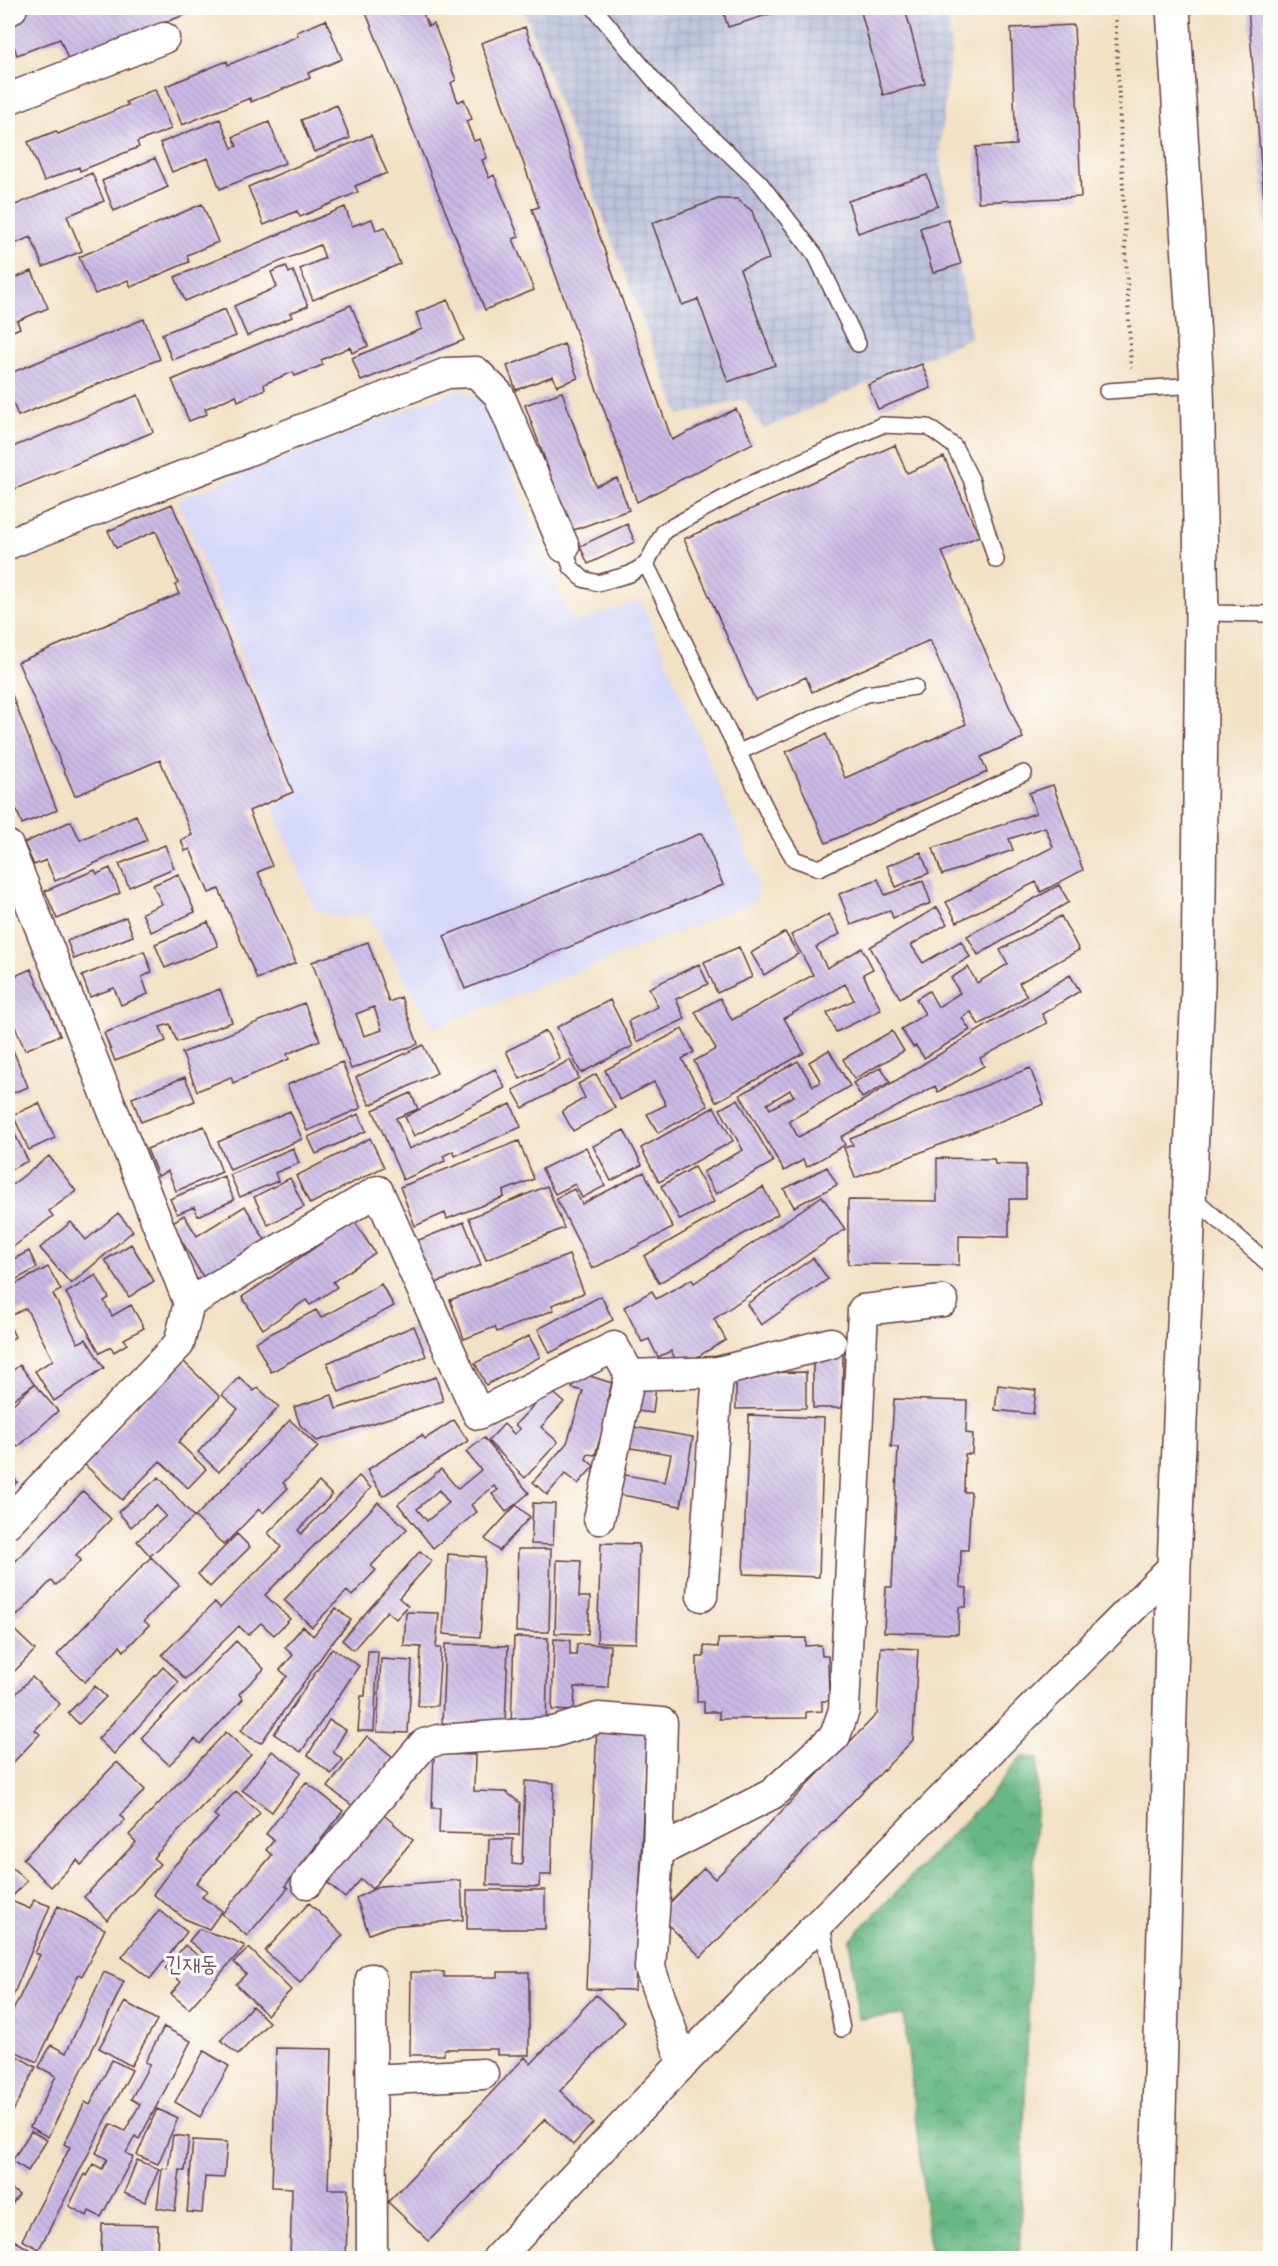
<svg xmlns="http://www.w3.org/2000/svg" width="1278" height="2266" font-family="Delius,'Poor Story',sans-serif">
  <defs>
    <pattern id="industrial-grid" width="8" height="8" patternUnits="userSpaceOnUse" patternTransform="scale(1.5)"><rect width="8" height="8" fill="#bec3de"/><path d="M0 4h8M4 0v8" fill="none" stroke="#a5a7bf"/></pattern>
    <pattern id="forest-crowns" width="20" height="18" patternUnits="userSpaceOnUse" patternTransform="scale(1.5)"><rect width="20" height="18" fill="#68b884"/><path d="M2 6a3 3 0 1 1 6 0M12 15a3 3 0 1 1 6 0" fill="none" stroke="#58956c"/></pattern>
    <pattern id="building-back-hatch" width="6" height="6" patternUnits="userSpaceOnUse" patternTransform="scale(1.5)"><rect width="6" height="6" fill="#c9bae5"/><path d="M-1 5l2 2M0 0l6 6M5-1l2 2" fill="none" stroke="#ae9fc5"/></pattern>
  </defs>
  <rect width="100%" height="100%" fill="#fdfcf7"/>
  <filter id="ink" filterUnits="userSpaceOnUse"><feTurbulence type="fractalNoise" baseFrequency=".0167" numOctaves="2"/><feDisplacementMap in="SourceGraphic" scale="12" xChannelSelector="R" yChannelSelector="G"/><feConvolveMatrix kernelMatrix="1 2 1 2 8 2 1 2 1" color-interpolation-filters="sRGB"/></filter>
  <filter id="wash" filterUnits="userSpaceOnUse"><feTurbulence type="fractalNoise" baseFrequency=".008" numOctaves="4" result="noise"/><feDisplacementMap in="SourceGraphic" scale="24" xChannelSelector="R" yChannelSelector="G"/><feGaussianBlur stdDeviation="1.35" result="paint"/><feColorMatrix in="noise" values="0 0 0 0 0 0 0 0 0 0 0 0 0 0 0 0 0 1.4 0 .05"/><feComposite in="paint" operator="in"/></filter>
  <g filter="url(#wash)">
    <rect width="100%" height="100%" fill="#f2e1c4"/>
    <path fill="#d6d8f9" d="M459 389 484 402 572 624 641 600 757 876V901L434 1028 368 915 340 917 315 910 273 807 297 792 178 500Z"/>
    <path fill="url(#industrial-grid)" d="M523 8H948L951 53 939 153 972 337 764 429 744 400 679 415Z"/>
    <path fill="url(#forest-crowns)" stroke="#596c58" stroke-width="1.5" d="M1021 1757 1038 1758 1019 2258H931L904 2015 858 2019 850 1940 989 1796Z"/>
    <g id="blocks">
      <path fill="url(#building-back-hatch)" fill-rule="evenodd" d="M37 8H203L68 59 60 39 17 55 8 30V19Z
        M364 8H421L428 26 434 24 456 80 451 83 458 102 464 99 472 119 466 121 474 141 480 139 487 158 482 160 489 178 494 175 519 237 513 239 534 290 485 310Z
        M722 8H790L728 27Z
        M860 8H905L925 84 883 95Z
        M1248 8H1270V20H1264L1267 51 1270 50V262H1269Z
        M326 20 342 59 308 73 310 78 251 102 250 98 182 125 166 86 227 61 228 65 298 36 297 32Z
        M1074 25 1081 197 978 202 976 147 1016 145 1011 28Z
        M525 27 672 440 736 409 753 443 637 502 532 209 539 207 481 43Z
        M8 61 18 88 8 92Z
        M155 89 171 129 137 142 139 147 80 171 79 167 44 181 28 142 56 131 58 134 128 105 126 102Z
        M337 105 350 138 314 152 301 120Z
        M220 119 232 148 237 146 233 137 269 122 285 163 220 189 208 158 172 172 160 143Z
        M371 135 387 173 355 186 358 192 300 217 297 211 264 225 248 187Z
        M155 158 168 187 114 211 102 181Z
        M92 173 104 201 67 216 82 251 43 267 31 237 14 244 16 248 8 252V208Z
        M927 175 938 206 858 233 848 201Z
        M718 199H737L752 211 769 259 740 269 775 365 728 382 698 299 682 305 652 223Z
        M202 204 218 242 187 255 189 262 131 287 128 280 95 294 79 257Z
        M345 207 352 226 372 219 376 230 385 227 400 264 313 300 300 269 325 258 320 245 185 301 175 277Z
        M948 219 961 264 933 273 920 228Z
        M286 266 289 273 293 271 308 306 290 313 292 317 247 336 234 306 277 287 271 272Z
        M32 271 48 308 17 321 20 328 8 333V281Z
        M448 300 464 340 361 381 352 358 422 329 416 313Z
        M351 305 368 346 352 353 350 347 321 360 323 365 295 376 293 372 264 384 265 389 238 401 236 395 205 409 207 414 189 421 172 380Z
        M225 309 236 336 172 360 162 334Z
        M144 319 160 359 18 416 8 389V374Z
        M564 344 578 378 557 386 553 376 516 390 507 366Z
        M922 364 931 388 878 409 868 385Z
        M562 392 596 486 617 478 629 510 571 531 525 405Z
        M138 395 153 432 8 492V449Z
        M895 445 907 473 944 457 979 536 942 552 1023 738 981 757 987 772 826 843 786 752 826 734 845 778 966 724 930 640 812 692 806 677 755 700 684 539Z
        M172 504 293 792 249 811 272 866 258 872 296 963 257 979 219 889 209 893 190 849 185 851 181 840 192 835 160 760 75 796 18 662 179 594 175 585 178 583 156 531 116 548 108 531Z
        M627 524 635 542 588 564 580 546Z
        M8 685 57 810 22 824 8 787Z
        M1053 785 1083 870 1041 892 1036 882 957 922 946 902 1053 847 1045 827 1009 839 1013 850 942 875 933 848 1036 813 1029 793Z
        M136 815 147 840 55 881 46 860 34 865 24 843 71 821 80 840Z
        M702 833 723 885 465 989 444 936Z
        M165 845 174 868 129 887 119 864Z
        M921 852 929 873 896 887 887 866Z
        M110 868 120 893 57 919 45 891 95 870 97 874Z
        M178 874 195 912 151 932 142 913 162 904 153 885Z
        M878 879 885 895 923 881 931 903 893 918 890 910 851 925 839 894Z
        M1059 885 1069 902 978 955 967 936Z
        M937 907 947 924 911 945 923 963 961 941 970 957 900 998 870 947Z
        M829 914 840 934 816 947 827 968 862 948 873 969 863 974 881 1010 836 1032 827 1013 854 1000 845 984 784 1018 804 1053 716 1102 694 1061 716 1049 695 1012 720 998 732 1020 813 975 791 935Z
        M1061 916 1079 950 1019 983 1027 996 979 1025 971 1012 962 1018 970 1030 924 1058 916 1046 913 1047 901 1029 925 1014 916 999 929 991 938 1007 960 993 951 978 968 967 977 983 1008 964 1000 950Z
        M126 917 133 936 74 959 67 941Z
        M208 922 218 946 165 968 155 944Z
        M785 932 798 954 764 975 751 953Z
        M368 942 389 1002 401 997 418 1044 351 1069 312 962ZM374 1007 382 1030 364 1036 356 1014Z
        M739 947 752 977 717 993 704 962Z
        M144 951 152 972 142 977 148 994 121 1005 114 988 90 997 82 976Z
        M699 964 708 984 676 999 685 1019 637 1042 628 1021 658 1007 649 988Z
        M31 969 60 1035 25 1050 8 1010V979Z
        M1070 975 1080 991 1042 1014 1047 1023 980 1058 984 1066 938 1092 935 1086 841 1137 845 1145 807 1167 803 1160 784 1171 740 1095 798 1061 813 1086 821 1082 809 1062 829 1050 850 1086 789 1121 798 1137 831 1120ZM790 1090 794 1096 770 1109 767 1104Z
        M220 989 232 1022 177 1042 170 1024 160 1027 166 1041 115 1061 104 1033Z
        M610 1000 633 1046 581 1073 557 1027Z
        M304 1003 320 1040 287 1054 289 1059 233 1083 231 1077 197 1091 182 1053Z
        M682 1029 694 1052 682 1059 708 1106 658 1133 647 1114 666 1105 654 1082 620 1100 605 1070Z
        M546 1031 560 1059 520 1079 506 1051Z
        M892 1031 904 1051 854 1079 843 1059Z
        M11 1045 28 1087 8 1095V1047Z
        M423 1045 437 1073 370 1105 356 1077Z
        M570 1060 579 1078 523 1108 513 1090Z
        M342 1062 361 1108 307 1131 287 1085Z
        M881 1067 890 1082 862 1098 853 1083Z
        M1030 1068 1044 1104 855 1178 844 1148 853 1145 850 1139Z
        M495 1069 505 1088 414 1136 405 1117Z
        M596 1074 615 1108 573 1131 562 1111 585 1098 578 1084Z
        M185 1077 195 1101 141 1122 132 1098Z
        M411 1093 418 1109 396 1118 409 1149 511 1104 521 1127 455 1156 453 1151 443 1156 445 1161 403 1180 373 1110Z
        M738 1099 773 1162 716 1194 703 1172 743 1150 720 1109Z
        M39 1103 55 1138 29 1150 13 1115Z
        M714 1107 733 1141 659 1182 641 1148Z
        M290 1111 302 1139 230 1170 218 1142Z
        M359 1114 366 1131 316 1154 308 1137Z
        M8 1120 28 1161 8 1171Z
        M204 1126 222 1172 176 1191 168 1171 158 1176 147 1149Z
        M624 1130 642 1165 611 1181 593 1146Z
        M370 1138 384 1167 310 1204 296 1176Z
        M519 1141 534 1179 503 1191 504 1197 447 1219 445 1213 415 1226 400 1187Z
        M586 1147 605 1186 582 1198 575 1184 555 1194 542 1169Z
        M293 1148 299 1163 275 1173 278 1181 240 1197 230 1175Z
        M49 1156 76 1191 49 1211 53 1216 8 1251V1188Z
        M937 1158 994 1159 995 1164 1026 1165V1199H1009V1237L959 1236V1265L848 1264V1200L937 1201Z
        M694 1167 714 1202 680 1220 661 1186Z
        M827 1167 837 1185 794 1207 784 1189Z
        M644 1172 673 1228 592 1269 556 1198 574 1189 582 1204Z
        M224 1176 234 1200 198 1216 194 1207 177 1214 170 1199Z
        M290 1178 304 1207 268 1225 254 1197Z
        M547 1186 564 1228 486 1260 469 1218Z
        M763 1187 778 1214 659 1283 644 1256Z
        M822 1196 845 1229 714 1319 726 1340 680 1367 671 1351 658 1357 649 1339 642 1342 624 1307 652 1291 656 1299 692 1279 694 1283Z
        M245 1206 265 1240 203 1277 171 1223 184 1215 197 1236Z
        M118 1213 133 1231 71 1284 40 1248 71 1222 86 1240Z
        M354 1221 375 1253 333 1282 337 1287 310 1305 306 1300 263 1329 242 1297Z
        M464 1222 481 1265 431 1285 414 1242Z
        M131 1244 154 1281 129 1297 105 1260Z
        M29 1251 37 1268 8 1284V1262Z
        M569 1255 584 1293 552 1305 554 1310 497 1332 495 1327 464 1339 450 1300Z
        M813 1258 828 1279 761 1325 747 1304Z
        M48 1267 61 1290 53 1294 78 1343 86 1339 104 1368 54 1401 35 1371 53 1360 26 1308 11 1316 8 1309V1288Z
        M96 1275 109 1298 104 1301 112 1316 131 1305 144 1328 124 1339 127 1344 114 1352 111 1347 100 1353 66 1293Z
        M381 1284 394 1306 271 1372 255 1342 316 1310 321 1318Z
        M601 1296 613 1320 550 1353 538 1329Z
        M8 1322 15 1337 8 1341Z
        M414 1326 426 1356 339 1392 327 1363Z
        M529 1336 540 1357 486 1385 475 1363Z
        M813 1352H843L842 1408H813Z
        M183 1361 220 1397 178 1442 206 1469 188 1488 160 1461 122 1500 84 1464Z
        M20 1365 34 1384 58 1411 18 1447 8 1436V1409L34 1384 8 1403V1374Z
        M577 1372 612 1383 607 1400 612 1401 595 1455 588 1454 586 1459 594 1466 578 1484 565 1474 547 1495 533 1482 567 1443 583 1391 572 1388Z
        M806 1372V1408L736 1409V1373Z
        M239 1377 254 1391 258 1388 279 1407 219 1472 198 1452 238 1409 222 1395Z
        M436 1377 443 1401 317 1441 300 1425 294 1407 332 1395 336 1409Z
        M632 1383 656 1386 653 1413 629 1410Z
        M998 1385 1036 1390 1033 1414 995 1410Z
        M549 1389 564 1402 541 1427 558 1442 525 1478 488 1441 504 1424 514 1434 520 1429 515 1425Z
        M894 1399 967 1401 966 1433 973 1434 972 1454H965L964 1492H971L968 1550H961L960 1587 967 1588 966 1607H959L958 1634 884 1632 886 1587H892L898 1447H891Z
        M749 1415 824 1418 819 1577 743 1574Z
        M290 1420 318 1447 283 1483 288 1488 263 1513 259 1509 224 1545 195 1517Z
        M454 1420 468 1441 383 1496 367 1470 422 1435 425 1439Z
        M628 1426 693 1437 681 1506 616 1494 620 1474 665 1482 671 1454 624 1447Z
        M484 1438 529 1493 506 1512 492 1494 498 1490 494 1486 471 1505 477 1512 433 1548 398 1504 441 1469 458 1489 481 1470 466 1452ZM439 1490 449 1503 427 1521 417 1509Z
        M8 1469 17 1482 8 1492Z
        M359 1476 371 1488 265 1595 290 1619 274 1635 261 1623 248 1635 239 1626 185 1679 162 1655 215 1602 220 1608 281 1547 268 1533 319 1482 332 1495 298 1530 301 1534Z
        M159 1477 194 1517 150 1556 137 1541 166 1516 156 1505 131 1527 118 1512Z
        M83 1491 111 1519 76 1555 81 1560 56 1585 51 1581 17 1616 8 1608V1569Z
        M378 1502 407 1529 371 1566 376 1570 352 1596 347 1591 312 1627 284 1600Z
        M533 1503 555 1504 553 1545 531 1544Z
        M516 1505 530 1517 499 1551 485 1539Z
        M237 1534 250 1547 210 1587 198 1574Z
        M601 1543 639 1544 636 1643 597 1642Z
        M518 1549H551L549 1632H516Z
        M420 1551 432 1561 399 1598 408 1606 396 1619 387 1611 353 1650 342 1640Z
        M448 1554 485 1557 480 1637 443 1634Z
        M151 1557 179 1585 144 1621 149 1625 124 1651 120 1646 85 1682 57 1655Z
        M557 1560 581 1561 579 1597H590L588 1634 555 1633Z
        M336 1608 351 1620 328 1648 261 1743 251 1738 241 1730 287 1676 280 1670 293 1655 285 1648 303 1626 313 1636Z
        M406 1612 439 1613 436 1648H441L437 1706H418L421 1647 404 1646Z
        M9 1625 35 1650 8 1678V1626Z
        M514 1637 548 1638 546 1726 511 1725Z
        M806 1638V1646L821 1645 822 1656H828L829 1701H822V1711L806 1712V1718L719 1719V1712H704V1702H697V1657H704V1646L718 1647V1639Z
        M554 1639 570 1640V1655H576L577 1644 610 1645 608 1688 575 1687 574 1711 552 1710Z
        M236 1641 264 1669 239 1694 243 1699 200 1744 195 1739 169 1765 141 1738Z
        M445 1644 508 1646 505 1725 442 1723Z
        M881 1647 918 1649 913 1740 701 1957 658 1915 704 1868 715 1879 877 1714Z
        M332 1648 359 1666 301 1752 274 1734Z
        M368 1651H378L374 1731H358L361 1696H365Z
        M381 1659 412 1661 408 1733 377 1732Z
        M163 1667 179 1682 114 1754 98 1739Z
        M32 1677 60 1704 35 1730 40 1734 8 1768V1702Z
        M95 1686 106 1697 79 1724 68 1713Z
        M329 1720 346 1730 333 1752 343 1760 331 1774 308 1755Z
        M597 1724 647 1726 635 1990 586 1989Z
        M226 1732 251 1755 153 1858 160 1864 107 1920 84 1897 136 1842 129 1835Z
        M367 1736 393 1757 354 1807 328 1787Z
        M272 1751 301 1772 272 1812 242 1790Z
        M434 1754 475 1755 474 1791 506 1792 520 1803 519 1835 439 1833 440 1808H432Z
        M117 1762 145 1790 120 1815 125 1820 81 1865 77 1860 51 1887 23 1859Z
        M525 1781 554 1783 551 1875H540L539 1887 487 1885 489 1839H513L512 1864 522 1865Z
        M306 1782 343 1811 285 1886 288 1888 247 1936 222 1914 272 1855 266 1850 274 1840 266 1834Z
        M236 1791 260 1813 196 1883 207 1891 202 1897 222 1911 209 1929 185 1919 153 1894 174 1866 218 1818 214 1815Z
        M379 1811 413 1840 372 1889 361 1879 345 1898 322 1878Z
        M8 1864 27 1881 9 1900 30 1909 34 1900 50 1906 8 2008Z
        M461 1880 463 1920 391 1926 369 1934 356 1898 380 1886Z
        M467 1890H545V1929H467Z
        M309 1903 343 1935 300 1983 265 1951Z
        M58 1906 105 1929 82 1976 79 1974 37 2062 8 2048V2021L40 1955 35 1953Z
        M159 1910 187 1932 150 1979 122 1957Z
        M199 1929 233 1940 245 1946 189 2009 171 1994 181 1982 165 1969 185 1945 201 1958 205 1954 189 1941Z
        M249 1948 291 1990 267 2015 236 1984 246 1974 234 1962Z
        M104 1972 124 1981 96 2042 48 2137 30 2127 56 2076 39 2067 51 2045 66 2053Z
        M411 1972H444V1977H498V1972H529V2055H497V2049H444V2055H410Z
        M596 1995 625 2022 560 2091 593 2123 573 2145 545 2119 429 2241 388 2202 525 2057 531 2064Z
        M125 2002 157 2020 131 2066 99 2048Z
        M252 2006 269 2022 238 2055 221 2040Z
        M164 2027 191 2041 139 2139 135 2136 126 2153 133 2157 101 2217 89 2211 87 2216 69 2206 85 2174 87 2176 94 2164 102 2169 107 2159 96 2153 111 2124 125 2131 140 2104 131 2099 150 2064 145 2062Z
        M276 2048 332 2049 328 2189H348L346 2258H290L292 2188 272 2187Z
        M8 2051 36 2067 8 2121Z
        M204 2051 229 2066 200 2117 175 2102Z
        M112 2060 132 2070 39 2249 22 2240 70 2147 64 2144 85 2102 90 2105Z
        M157 2109 178 2118 158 2164 137 2155Z
        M31 2131 47 2140 28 2171 12 2161Z
        M173 2135 189 2137 185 2171 180 2170 175 2211 157 2208 162 2168 168 2169Z
        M193 2140 227 2142 224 2178 205 2177 202 2213 187 2212Z
        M137 2160 159 2169 145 2202 124 2193Z
        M8 2186 19 2195 8 2210Z
        M102 2224 158 2225 157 2258H101Z
        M10 2238 34 2252 30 2258H8V2243Z"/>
    </g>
  </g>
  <g filter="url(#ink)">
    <use href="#blocks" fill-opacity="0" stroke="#633c42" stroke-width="1.5"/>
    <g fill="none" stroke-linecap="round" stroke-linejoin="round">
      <defs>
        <path id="service" d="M594 8 662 90 760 183 816 256 858 344
          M1107 391 1197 385
          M564 547 571 567 583 579 598 583 630 574 646 564 664 531 744 487 882 425 928 427 954 446 971 479 996 560
          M646 564 773 823 794 859 819 868 1024 773
          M1202 613 1270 614
          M739 752 866 694 915 687
          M1191 1196 1270 1265
          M821 1921 842 2029"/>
        <path id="minor" d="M8 11 12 8
          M8 99 164 38
          M8 544 447 373 476 372 499 395 564 547
          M8 846 189 1303 179 1344 8 1522
          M189 1303 378 1191 478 1414 614 1347 630 1375 718 1372 831 1343
          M599 1519 630 1375
          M702 1596 718 1372
          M658 1852 772 1794 835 1736 844 1710 863 1310 943 1301
          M307 1883 424 1744 438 1740 554 1732 598 1718 662 1723 658 1852 650 1968 683 2064
          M371 1979 372 2258
          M372 2080 483 2074
          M498 2258C718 2022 946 1795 1174 1566"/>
        <path id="secondary" d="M1155 2258 1174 1566 1198 987 1202 613 1197 385 1173 8"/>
      </defs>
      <use href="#service" stroke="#633c42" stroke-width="18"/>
      <use href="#minor" stroke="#633c42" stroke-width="33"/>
      <use href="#secondary" stroke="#633c42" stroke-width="36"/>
      <path stroke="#633c42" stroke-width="4" stroke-dasharray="1.5 4.5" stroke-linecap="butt" d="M1115 8 1131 368"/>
      <use href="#service" stroke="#fff" stroke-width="15"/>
      <use href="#minor" stroke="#fff" stroke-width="30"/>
      <use href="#secondary" stroke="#fff" stroke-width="33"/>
    </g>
  </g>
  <g text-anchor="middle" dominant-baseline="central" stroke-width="6" stroke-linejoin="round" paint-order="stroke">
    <g font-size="22" fill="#76556c" stroke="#fdfcf7">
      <text x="191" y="1963">긴재동</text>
    </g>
  </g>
  <rect width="1278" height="2266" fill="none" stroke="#fdfcf7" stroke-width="30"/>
</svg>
